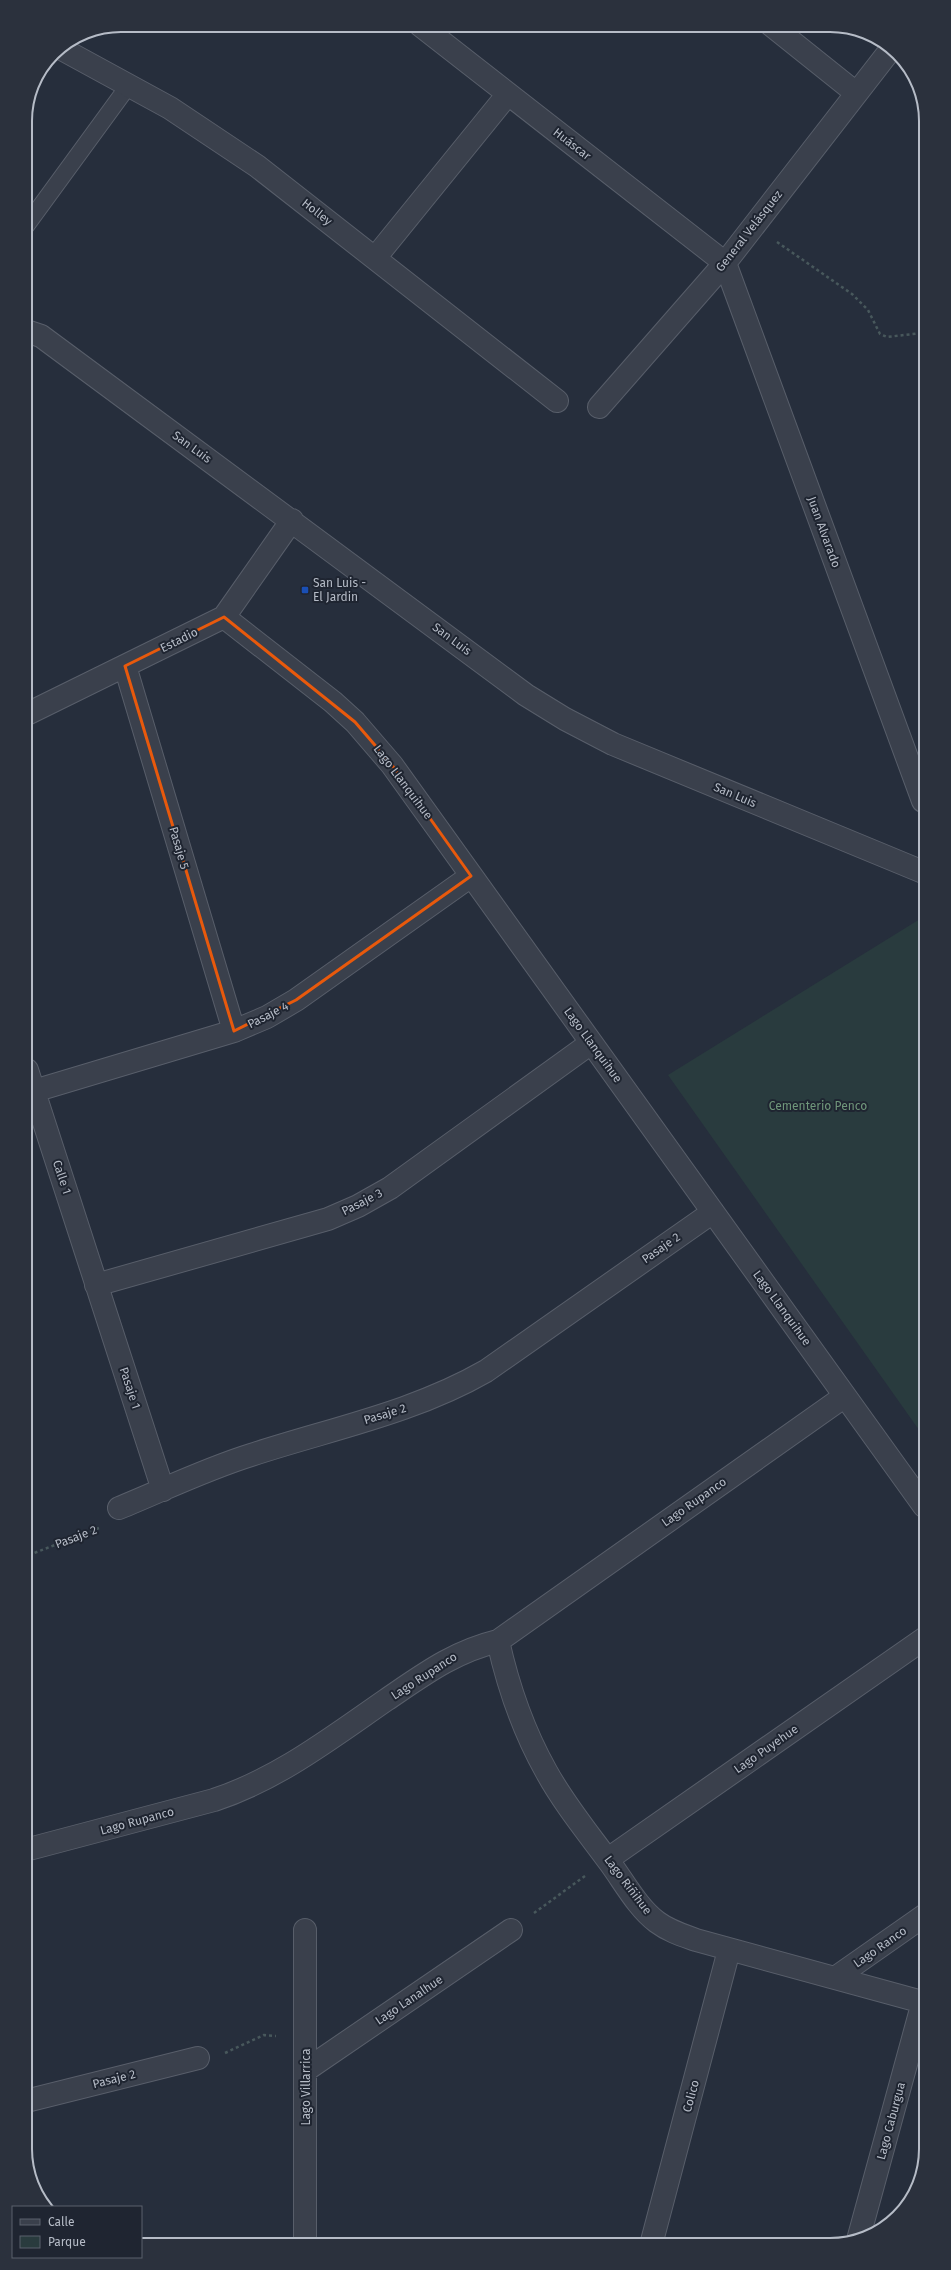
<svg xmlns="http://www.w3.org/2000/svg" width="951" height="2270" font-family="'Fira Sans',sans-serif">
  <rect width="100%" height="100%" fill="#262e3c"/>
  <path fill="#293b3e" d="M920 919H923L924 1437 668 1075Z"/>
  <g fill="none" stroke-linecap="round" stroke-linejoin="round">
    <defs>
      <path id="service" d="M26 226 129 85"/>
      <path id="minor" d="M420 25 725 263
        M771 25 856 93
        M60 48 170 108 257 166 557 401
        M375 258 508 94
        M725 263 923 801
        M26 331 41 336 526 695 565 719 613 744 923 872
        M599 407 725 263 891 49
        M224 617 333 702 355 722 392 765 924 1506
        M125 666 234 1031
        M27 714 224 617 292 520
        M27 1070 163 1490
        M34 1091 234 1031 267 1017 296 1000 471 876
        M96 1285 328 1219 358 1206 390 1188 591 1043
        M119 1508C163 1490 206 1469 251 1455 330 1429 413 1413 486 1371L713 1212
        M498 1641C508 1686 523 1730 546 1771 564 1804 588 1833 610 1863 624 1882 638 1908 657 1922 669 1931 682 1935 696 1940L926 2003
        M29 1849 214 1800C278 1779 331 1738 386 1700 423 1675 453 1652 498 1641L845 1396
        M608 1859 925 1638
        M305 1930V2244
        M835 1978 925 1915
        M306 2070 511 1930
        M30 2100 198 2058
        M858 2240 923 2002
        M652 2241 729 1950"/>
    </defs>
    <use href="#service" stroke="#585e6a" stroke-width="18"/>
    <use href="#minor" stroke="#585e6a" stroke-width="24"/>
    <path stroke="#48585c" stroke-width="2.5" stroke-dasharray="3 3" stroke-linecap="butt" d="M777 242 852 294 868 310 880 334 887 337 922 333
      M29 1555 99 1528
      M534 1913 585 1876
      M225 2053 264 2035 276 2036"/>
    <use href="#service" stroke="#3a404c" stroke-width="16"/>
    <use href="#minor" stroke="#3a404c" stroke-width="22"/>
  </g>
  <path fill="none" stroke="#e8590c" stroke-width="3" stroke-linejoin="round" d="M224 617 355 722 392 765 471 876 296 1000 234 1031 125 666Z"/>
  <rect fill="#1a4fb4" stroke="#1f2531" stroke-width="1.5" x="301" y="586" width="8" height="8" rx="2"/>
  <g text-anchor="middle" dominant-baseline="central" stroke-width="4" stroke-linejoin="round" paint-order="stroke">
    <g font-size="12" fill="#b6bcc7" stroke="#1f2531">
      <text transform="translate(572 144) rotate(38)">Huáscar</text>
      <text transform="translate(317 212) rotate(38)">Holley</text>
      <text transform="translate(749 231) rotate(-52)">General Velásquez</text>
      <text transform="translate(192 447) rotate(36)">San Luis</text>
      <text transform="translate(824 532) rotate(70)">Juan Alvarado</text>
      <text transform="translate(452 639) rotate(37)">San Luis</text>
      <text transform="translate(179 640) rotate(-26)">Estadio</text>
      <text transform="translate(403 782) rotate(53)">Lago Llanquihue</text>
      <text transform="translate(735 795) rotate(23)">San Luis</text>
      <text transform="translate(179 848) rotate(74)">Pasaje 5</text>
      <text transform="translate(268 1015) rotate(-27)">Pasaje 4</text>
      <text transform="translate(593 1045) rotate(54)">Lago Llanquihue</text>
      <text transform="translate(62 1177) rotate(72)">Calle 1</text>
      <text transform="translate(362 1202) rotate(-27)">Pasaje 3</text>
      <text transform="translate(661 1248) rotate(-35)">Pasaje 2</text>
      <text transform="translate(782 1308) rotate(54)">Lago Llanquihue</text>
      <text transform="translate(130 1388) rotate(72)">Pasaje 1</text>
      <text transform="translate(385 1414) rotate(-17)">Pasaje 2</text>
      <text transform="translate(694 1502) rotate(-35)">Lago Rupanco</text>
      <text transform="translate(76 1537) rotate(-21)">Pasaje 2</text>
      <text transform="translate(424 1676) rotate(-33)">Lago Rupanco</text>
      <text transform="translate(766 1749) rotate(-35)">Lago Puyehue</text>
      <text transform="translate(137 1821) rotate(-15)">Lago Rupanco</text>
      <text transform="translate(628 1885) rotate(53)">Lago Riñihue</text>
      <text transform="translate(880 1947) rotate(-35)">Lago Ranco</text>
      <text transform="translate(409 2000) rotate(-34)">Lago Lanalhue</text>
      <text transform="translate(114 2079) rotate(-14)">Pasaje 2</text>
      <text transform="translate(306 2087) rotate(-90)">Lago Villarrica</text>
      <text transform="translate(691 2096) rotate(-75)">Colico</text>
      <text transform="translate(891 2121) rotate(-75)">Lago Caburgua</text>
    </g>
    <g font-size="12" fill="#b6bcc7" stroke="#1f2531" text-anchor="start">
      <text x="313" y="583">San Luis -<tspan x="313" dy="14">El Jardin</tspan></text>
    </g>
    <g font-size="12" fill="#6f967a" stroke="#1f2531">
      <text x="818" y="1106">Cementerio Penco</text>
    </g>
  </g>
  <path d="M0 0H951V2270H0ZM121 32H830A89 89 0 0 1 919 121V2149A89 89 0 0 1 830 2238H121A89 89 0 0 1 32 2149V121A89 89 0 0 1 121 32Z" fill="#2b313d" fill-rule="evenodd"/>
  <path fill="none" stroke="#b6bcc7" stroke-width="2" d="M121 32H830A89 89 0 0 1 919 121V2149A89 89 0 0 1 830 2238H121A89 89 0 0 1 32 2149V121A89 89 0 0 1 121 32Z"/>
  <rect x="12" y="2206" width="130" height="52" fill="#1f2531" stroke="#5b616d"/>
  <rect x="20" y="2219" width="20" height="6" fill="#3a404c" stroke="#5b616d"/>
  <text x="48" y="2226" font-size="12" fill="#b6bcc7">Calle</text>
  <rect x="20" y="2236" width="20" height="12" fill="#293b3e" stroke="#5b616d"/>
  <text x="48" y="2246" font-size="12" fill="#b6bcc7">Parque</text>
</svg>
